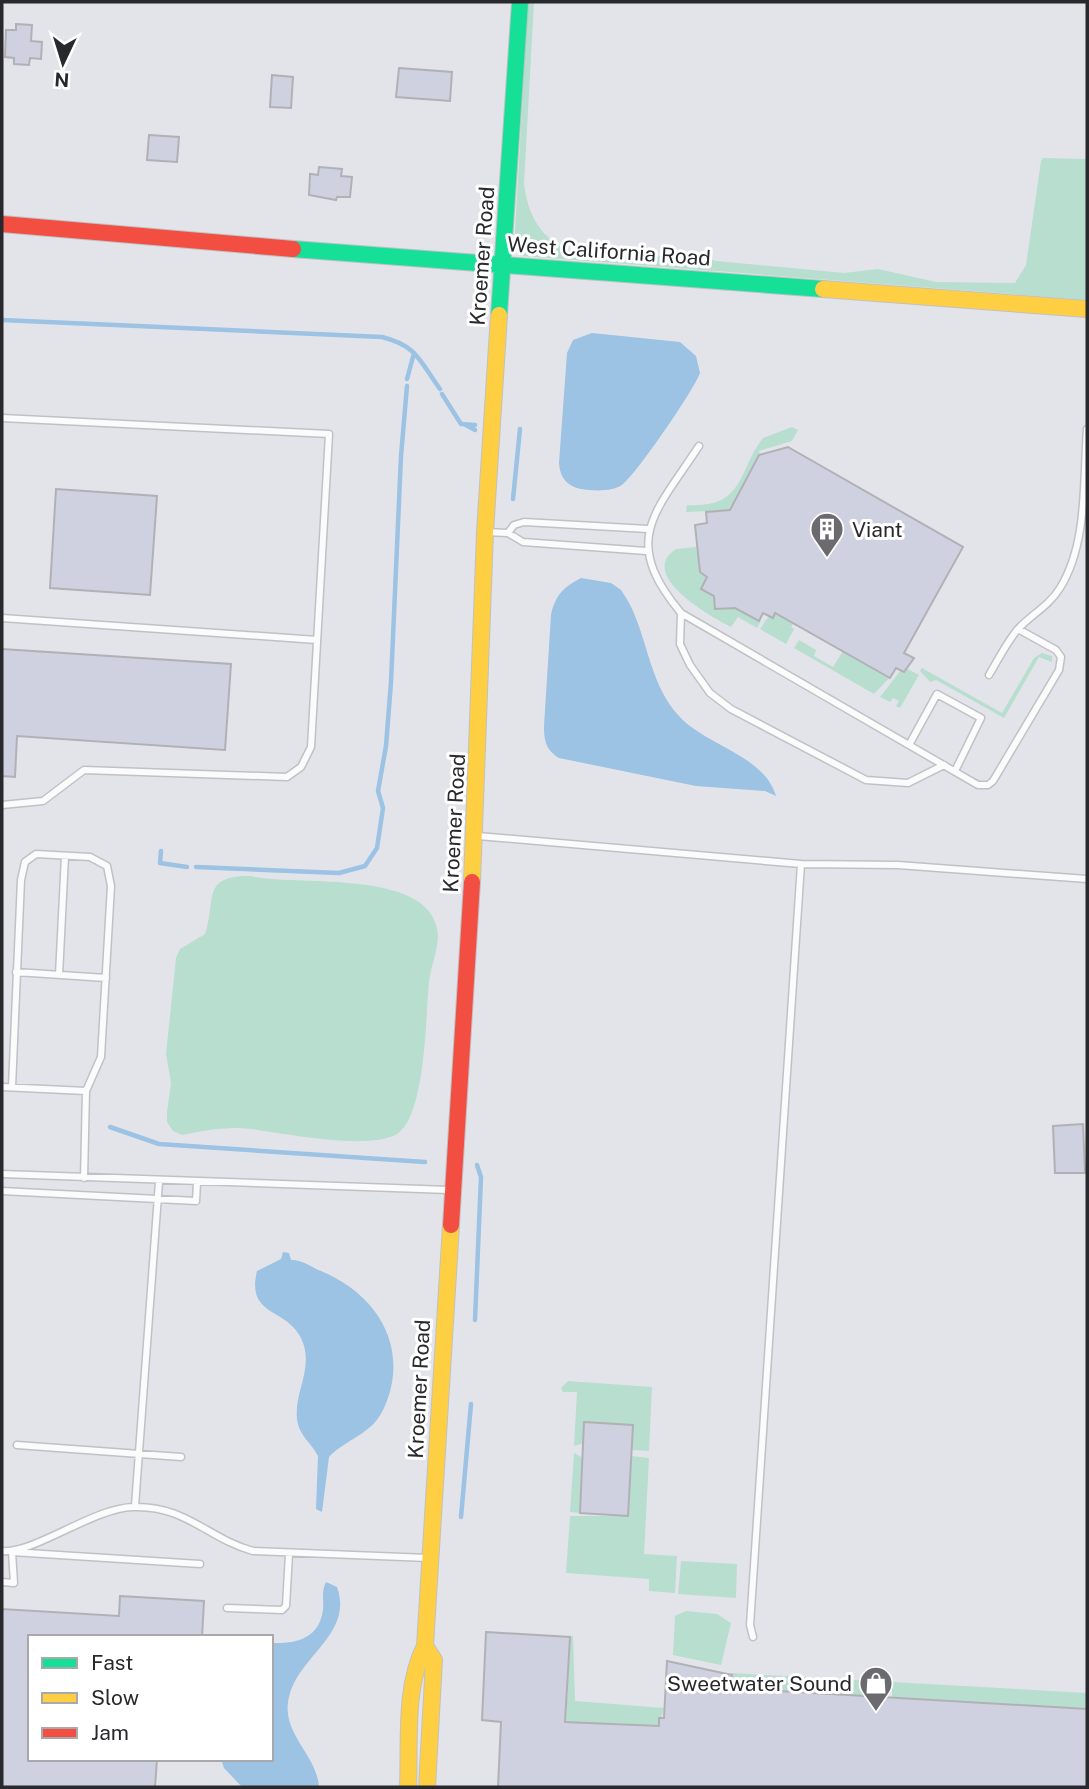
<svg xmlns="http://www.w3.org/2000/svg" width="1089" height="1789" font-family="'Public Sans',sans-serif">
  <rect width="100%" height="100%" fill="#e3e4e9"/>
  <path fill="#b8decf" d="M528 2H534L524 184C529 222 545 243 581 255L701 257 716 261 844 273 878 269 936 282 1015 283 1026 265 1041 161 1043 158 1087 159V300L523 256 515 242V232Z
    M792 427 798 430 792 441 759 451 760 455 730 510 686 512 687 505C746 508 737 471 763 438Z
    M697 547 700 572 707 577 701 589 714 596 715 609 735 608 761 621 757 628 738 617 731 627C712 617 636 575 676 549Z
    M775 613 793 624 791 627 794 629 786 644 760 629 769 616 773 618Z
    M799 640 816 650 814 656 833 667 843 651 889 678 898 669 874 694 794 648Z
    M1042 653 1052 656V662L1039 657 1004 718 936 680 930 682 920 671 922 668 1002 713 1034 658Z
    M906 668 919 675 900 708 896 706 899 701 893 698 890 702 880 697 901 670Z
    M251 876C298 887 434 867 438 935 438 950 431 966 429 982 427 1001 427 1020 425 1040 423 1063 418 1121 397 1134 369 1151 282 1133 250 1129 228 1126 203 1131 182 1135L173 1131 167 1122V1112L171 1083 166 1054 176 958 180 949 205 934C217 900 200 875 251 876Z
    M568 1381 652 1387 649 1451 632 1450 633 1425 585 1422 584 1443 574 1446 577 1392H563L561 1388Z
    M574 1453 583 1458 580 1513 570 1512Z
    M631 1456 649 1458 644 1554 677 1556 675 1593 649 1591V1579L566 1573 570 1516H627Z
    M681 1561 737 1564 736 1598 678 1594Z
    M686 1611 717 1614 731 1623 721 1665 673 1655 675 1616Z
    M570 1636H573L575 1701 664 1708 659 1726 566 1722Z
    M730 1673 889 1682 888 1697 729 1688Z
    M892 1682 1087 1693V1709L892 1698Z"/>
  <path fill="#9cc2e4" d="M592 333 680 342 696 356 700 373C694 390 637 473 623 484 614 492 593 491 581 489 567 486 560 478 559 463L567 353 573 340Z
    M581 578 611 583 621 590C648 627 646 681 679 716 706 746 764 755 776 796L765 791 696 786 559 758C546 750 544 741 544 726L551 615C555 596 563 587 581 578Z
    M283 1252 289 1253 291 1260C304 1260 310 1267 321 1271 377 1294 411 1348 384 1408 372 1435 347 1438 329 1457L322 1512 316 1509 318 1456C311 1442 299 1436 297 1419 294 1391 315 1367 301 1338 286 1307 246 1317 257 1271L281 1259Z
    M326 1582 337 1587C354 1634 298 1656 289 1697 280 1733 317 1754 319 1787H242L224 1768 221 1759H271V1643C296 1644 319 1639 323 1610 324 1601 321 1591 326 1582Z"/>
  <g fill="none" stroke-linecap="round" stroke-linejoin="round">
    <path stroke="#9cc2e4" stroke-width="4.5" d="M2 320 382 337C418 346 420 362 440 389
      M407 379 414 353
      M442 394 461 424 475 425
      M464 424 475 430
      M513 499 520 429
      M161 851 160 863 187 867
      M196 867 339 873 365 866 377 848 383 808 378 791 386 746 391 682 401 456 407 386
      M110 1127 159 1144 425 1162
      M475 1320 481 1177 477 1165
      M461 1517 471 1404"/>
  </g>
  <path fill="#d0d1e0" stroke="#b1b1b5" stroke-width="2" d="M16 24 32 25 31 41 42 42 41 59 30 58 29 65 14 64V58L5 57 6 30H16Z
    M399 68 452 72 450 101 396 97Z
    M272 75 293 77 291 108 270 107Z
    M149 135 179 137 177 162 147 160Z
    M319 167 342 169 341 176 352 177 350 197H337L336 200 309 195 310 174 318 175Z
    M788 447 963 547 904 653 914 658 904 672 896 668 890 678 775 613 773 618 763 613 759 621 735 608 715 609 714 596 701 589 707 577 700 572 695 525 707 523 706 512 730 510 759 455Z
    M56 489 157 496 150 595 50 588Z
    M2 649 231 664 225 750 17 736 15 777 2 776Z
    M1083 1124 1085 1173H1055L1053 1126Z
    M584 1422 633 1425 628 1516 580 1513Z
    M120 1596 204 1601 202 1637H30V1759H157L155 1787H2V1609L119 1616Z
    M486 1632 570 1637 565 1722 659 1726V1718H664L667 1661 732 1675 729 1688 1087 1709V1787H498L501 1722 482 1720Z"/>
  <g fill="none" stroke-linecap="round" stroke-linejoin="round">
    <defs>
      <path id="lane" d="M2 418 329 434 311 747 301 767 287 777 84 770 43 801 2 805
        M486 532 508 533 523 542 646 551
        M508 533 514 525 524 522 648 529
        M681 613C620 540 655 513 699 446
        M2 618 317 640
        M989 675C998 660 1007 642 1018 629 1032 614 1049 606 1060 588 1088 543 1083 479 1087 429
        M909 745 937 694 981 718 955 771
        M944 765 908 783 866 780 731 709 710 693 690 665 680 644 681 613 978 785H988L993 781 1059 670 1061 657 1056 650 1018 629
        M478 836 801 864 898 865 1087 879
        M16 972 106 978
        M59 975 65 856
        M2 1087 86 1091
        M12 1087 21 880 25 862 36 854 90 857 107 866 111 886 101 1057 86 1091 84 1178
        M2 1174 449 1190
        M2 1191 196 1201 197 1183
        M17 1445 181 1457
        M135 1506 159 1182
        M2 1551C34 1554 93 1508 133 1507 185 1505 209 1539 253 1551L428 1558
        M2 1582 14 1583 12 1552 200 1564
        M227 1608 282 1610 286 1606 289 1554
        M753 1637 750 1625 801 864"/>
      <path id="fast" d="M293 249 823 289
        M499 315 520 2"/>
      <path id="slow" d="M823 289 1087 309
        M472 882 485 532 499 315
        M425 1646 434 1660 427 1787
        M408 1787C410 1742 404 1687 425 1646L451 1225"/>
      <path id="jam" d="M2 224 293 249
        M451 1225 472 882"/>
    </defs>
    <use href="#lane" stroke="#c0c1c5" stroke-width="9"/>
    <use href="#fast" stroke="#c0c1c5" stroke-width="18"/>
    <use href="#slow" stroke="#c0c1c5" stroke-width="18"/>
    <use href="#jam" stroke="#c0c1c5" stroke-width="18"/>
    <use href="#lane" stroke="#fbfbfc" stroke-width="6"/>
    <use href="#fast" stroke="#16e098" stroke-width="16"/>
    <use href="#slow" stroke="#ffcf43" stroke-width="16"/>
    <use href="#jam" stroke="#f24e42" stroke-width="16"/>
  </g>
  <defs>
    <symbol id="building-pin" viewBox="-11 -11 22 30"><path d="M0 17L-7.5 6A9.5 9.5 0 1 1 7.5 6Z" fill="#6a6a6f" stroke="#fff"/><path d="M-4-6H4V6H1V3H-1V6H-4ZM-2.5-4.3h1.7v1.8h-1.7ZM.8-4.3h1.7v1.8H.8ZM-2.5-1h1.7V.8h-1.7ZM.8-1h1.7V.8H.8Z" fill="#fff"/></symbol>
    <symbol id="shop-pin" viewBox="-11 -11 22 30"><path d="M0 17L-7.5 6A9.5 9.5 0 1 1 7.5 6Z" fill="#6a6a6f" stroke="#fff"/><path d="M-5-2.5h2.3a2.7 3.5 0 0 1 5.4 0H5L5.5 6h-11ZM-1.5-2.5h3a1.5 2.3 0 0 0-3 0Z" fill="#fff"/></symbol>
  </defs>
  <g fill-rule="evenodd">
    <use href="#building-pin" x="808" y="510" width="38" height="52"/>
    <use href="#shop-pin" x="857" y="1664" width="38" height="52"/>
  </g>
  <g text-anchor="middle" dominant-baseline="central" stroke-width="6" stroke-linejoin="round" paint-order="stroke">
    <g font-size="21" fill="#29292d" stroke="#fff">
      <text transform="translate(609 251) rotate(4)">West California Road</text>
      <text transform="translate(482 256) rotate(-86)">Kroemer Road</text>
      <text transform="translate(454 823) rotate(-87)">Kroemer Road</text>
      <text transform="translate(419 1389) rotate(-87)">Kroemer Road</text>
    </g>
    <g font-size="21" fill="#29292d" stroke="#fff" text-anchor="start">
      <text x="852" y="529">Viant</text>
      <text x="852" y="1683" text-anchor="end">Sweetwater Sound</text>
    </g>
  </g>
  <rect width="1089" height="1789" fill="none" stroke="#29292d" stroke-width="7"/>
  <rect x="28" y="1635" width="245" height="126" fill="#ffffff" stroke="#a9a9ab" stroke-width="2"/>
  <rect x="42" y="1658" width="35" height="10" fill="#16e098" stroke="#a9a9ab" stroke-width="2"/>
  <text x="91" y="1670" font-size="21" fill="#29292d">Fast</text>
  <rect x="42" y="1693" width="35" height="10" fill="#ffcf43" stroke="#a9a9ab" stroke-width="2"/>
  <text x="91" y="1705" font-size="21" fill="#29292d">Slow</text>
  <rect x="42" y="1728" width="35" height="10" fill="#f24e42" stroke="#a9a9ab" stroke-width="2"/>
  <text x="91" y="1740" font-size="21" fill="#29292d">Jam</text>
  <g transform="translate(63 63) rotate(184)" stroke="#ffffff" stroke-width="5" paint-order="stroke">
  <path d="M0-5L12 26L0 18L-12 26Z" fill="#29292d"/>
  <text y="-10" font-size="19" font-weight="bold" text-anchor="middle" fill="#29292d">N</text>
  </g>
</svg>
